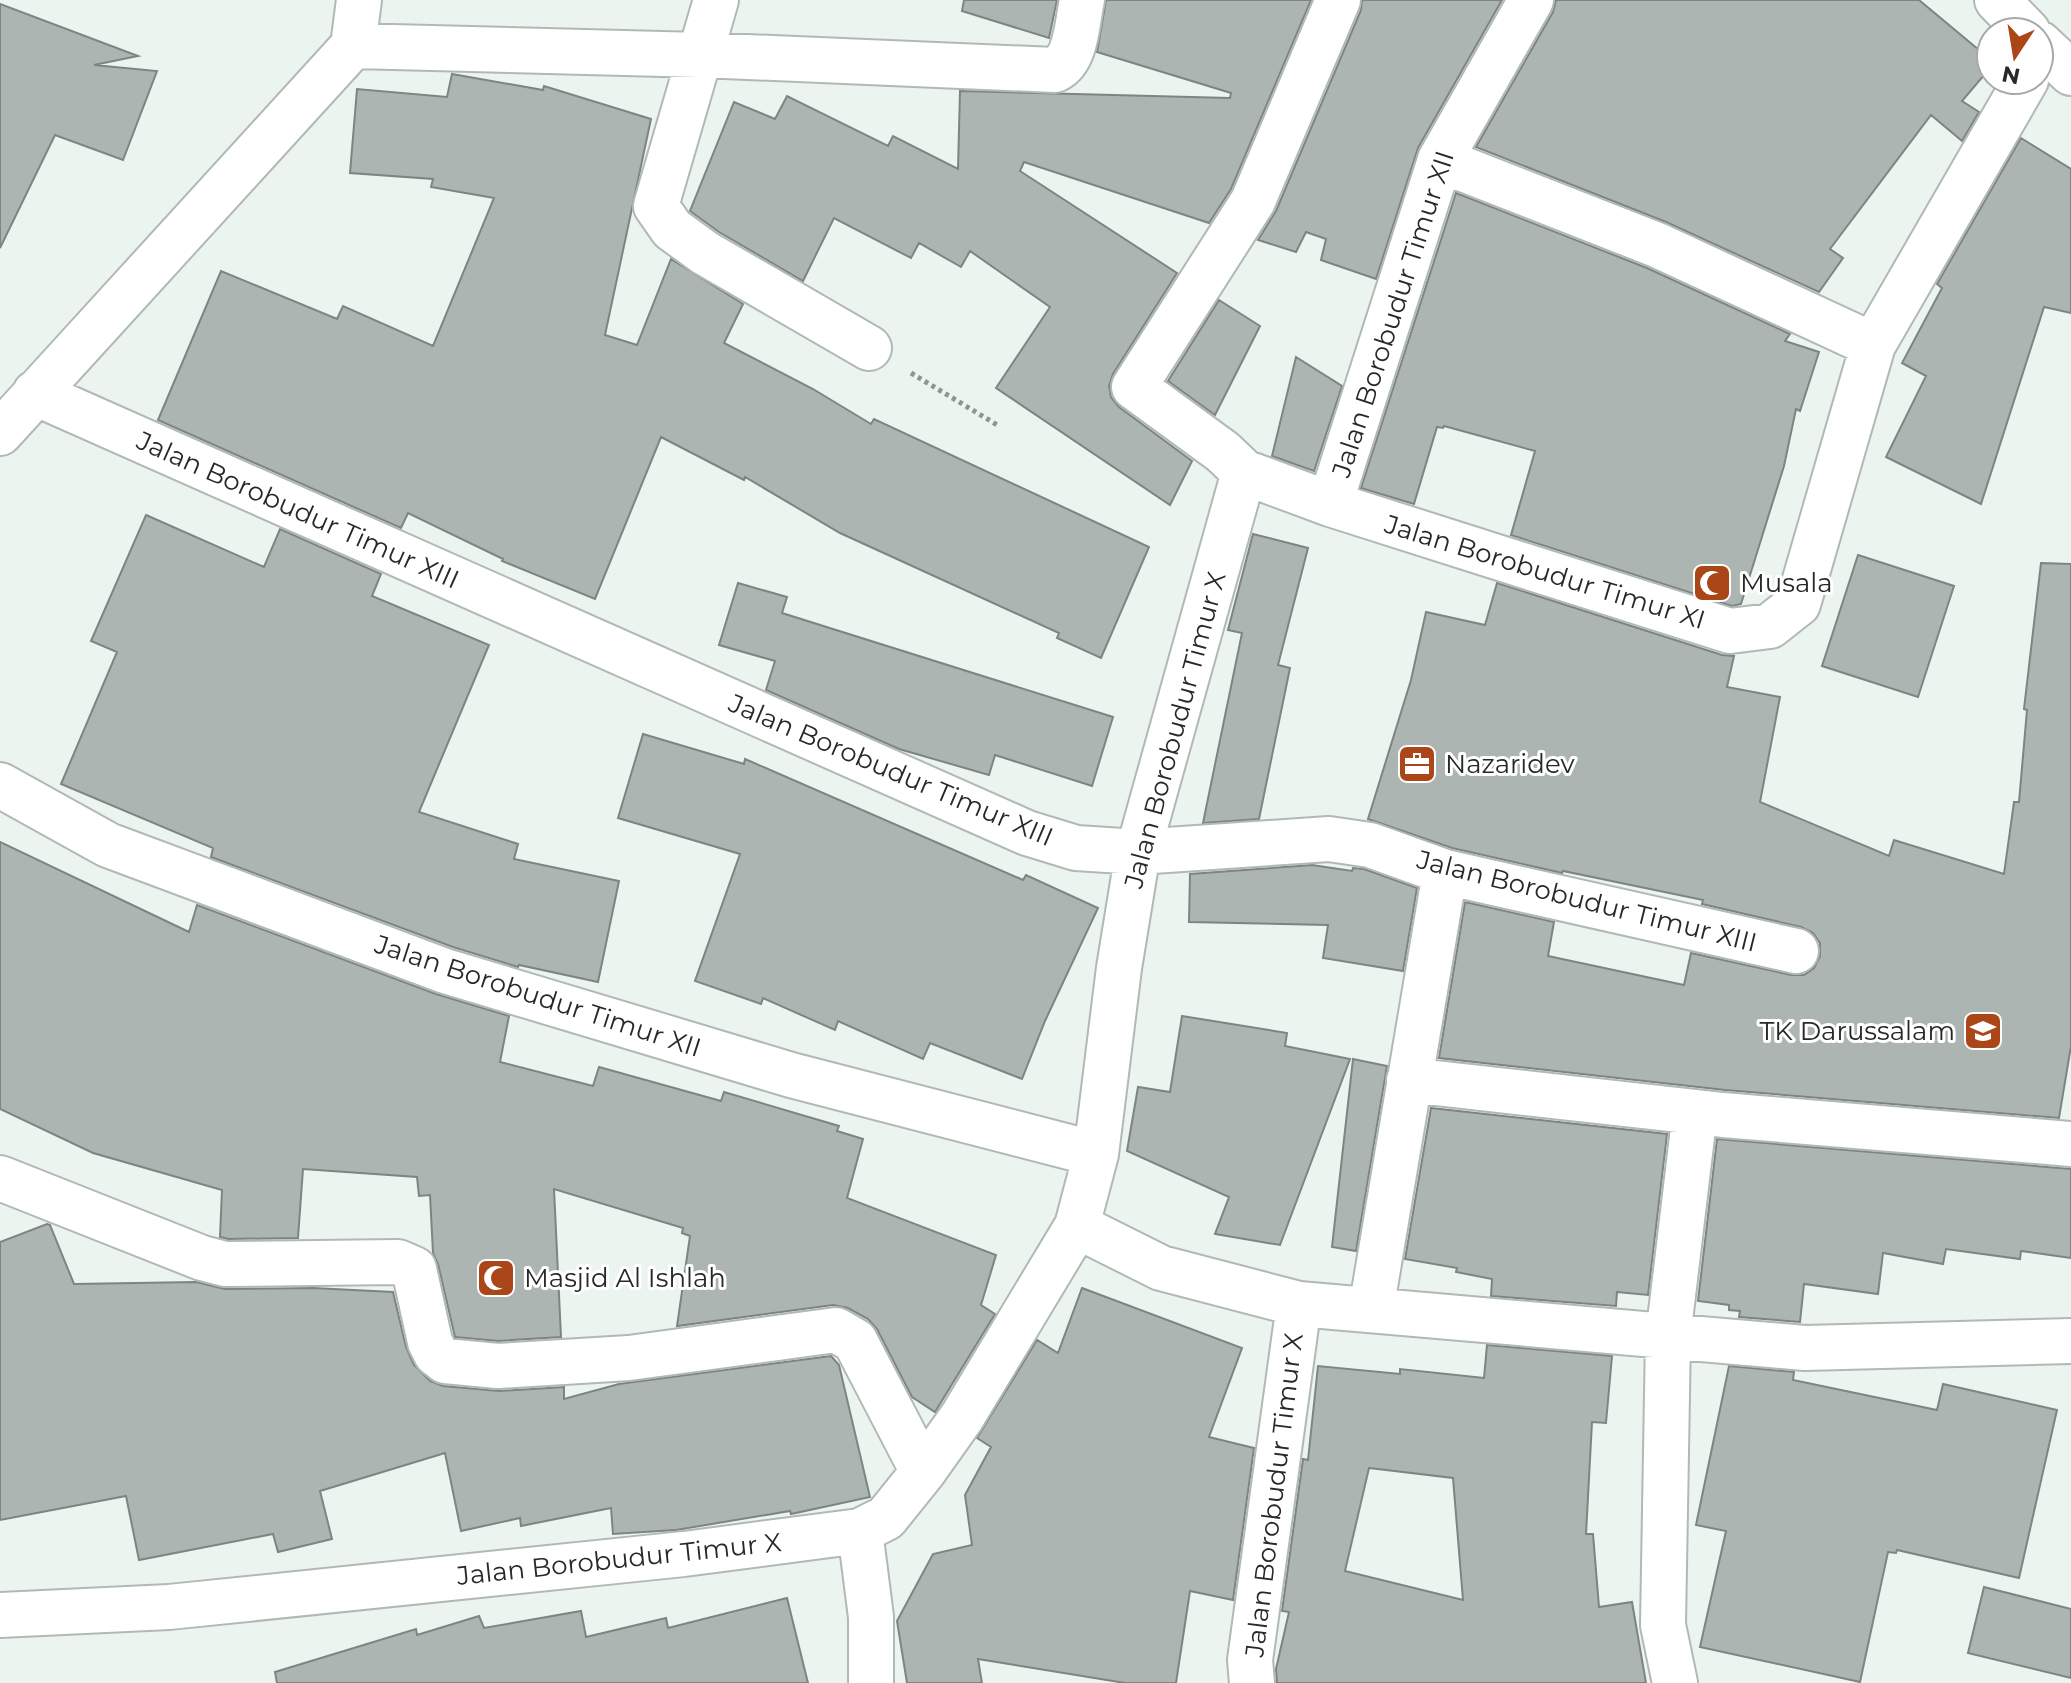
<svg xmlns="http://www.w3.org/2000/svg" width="2071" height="1683" font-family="Montserrat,sans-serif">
  <rect width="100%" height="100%" fill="#ecf4f0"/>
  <path fill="#acb5b1" stroke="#7d8582" stroke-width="2" fill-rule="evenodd" d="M964 0H1057L1049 38 962 11Z
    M1106 0H1311L1231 189 1209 223 1024 162 1020 171 1177 273 1113 374 1109 386 1111 397 1119 407 1192 461 1170 505 996 388 1050 307 970 251 961 267 919 243 911 258 834 218 803 281 719 232 690 211 734 102 775 119 787 96 888 146 893 136 958 169 960 91 1230 98 1231 93 1097 52Z
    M1362 0H1502L1418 148 1376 279 1321 260 1326 239 1306 232 1296 252 1258 240 1276 211 1361 10Z
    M1556 0H1919L1991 60V67L1962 101 1979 112 1962 141 1931 115 1830 249 1843 258 1819 292 1666 222 1476 147 1553 12Z
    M0 4 138 56 94 65 157 71 123 160 55 135 0 248Z
    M452 74 543 90 544 86 651 119 605 335 637 345 671 259 743 304 724 343 813 389 871 424 874 419 1149 547 1101 658 1057 638 1059 633 840 533 745 477 744 480 661 437 595 599 502 561 503 559 408 513 401 528 158 420 221 271 337 319 343 306 433 346 494 198 431 187 433 179 350 173 357 89 447 97Z
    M2021 138 2071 169V313L2044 307 1981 504 1886 457 1926 376 1902 363 1942 288 1937 284Z
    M1456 193 1647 268 1790 334 1785 341 1819 352 1800 411 1796 409 1784 466 1741 604 1732 606 1511 535 1535 451 1444 426 1443 428 1437 427 1414 504 1361 488Z
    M1219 300 1260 326 1215 415 1168 381Z
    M1296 357 1342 386 1314 471 1272 456Z
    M146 515 264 567 280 529 381 574 372 596 489 645 419 812 518 844 514 859 619 881 598 982 519 965 518 967 453 947 211 857 213 848 61 784 117 652 91 641Z
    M1253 534 1308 548 1278 665 1290 668 1259 819 1203 823 1242 633 1228 630Z
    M1858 555 1954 586 1918 697 1822 666Z
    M2041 563 2071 564V1046L2059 1118 1725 1090 1439 1058 1465 902 1554 922 1548 956 1684 985 1691 953 1791 975H1804L1814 968 1820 956V943L1813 933 1801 927 1702 904 1703 900 1563 871 1562 873 1452 848 1368 819 1411 680 1426 612 1485 625 1497 583 1722 655 1734 656 1727 687 1780 697 1760 802 1889 856 1894 840 2004 874 2014 802H2019L2027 710 2024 709Z
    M738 583 787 597 782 613 1113 717 1092 786 995 755 989 775 899 749 766 690 775 661 719 645Z
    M643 734 744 764 745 759 1023 880 1026 875 1098 908 1045 1021 1022 1079 930 1043 923 1059 838 1021 835 1030 763 998 761 1004 695 981 740 854 618 818Z
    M0 842 189 932 197 905 436 994 509 1016 500 1062 593 1086 599 1067 721 1101 724 1092 839 1126 837 1131 863 1139 847 1198 996 1255 981 1305 995 1314 935 1412 912 1397 877 1329 868 1319 848 1308 833 1305 677 1326 690 1236 682 1233 683 1228 554 1189 561 1337 498 1341 455 1337 438 1264 433 1253 430 1195 419 1196 417 1177 303 1169 298 1238 228 1239 220 1237 222 1190 93 1153 0 1109Z
    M1312 865 1352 871 1353 868 1364 869 1417 888 1403 971 1323 958 1328 925 1189 922 1190 874Z
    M1182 1016 1287 1033 1285 1046 1350 1059 1280 1245 1215 1234 1229 1197 1127 1151 1138 1087 1170 1092Z
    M1353 1059 1387 1066 1356 1251 1332 1247Z
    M1431 1108 1667 1134 1648 1295 1617 1292 1616 1306 1491 1296 1492 1279 1456 1272 1457 1268 1405 1259Z
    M1717 1139 2071 1169V1258L2021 1251 2020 1259 1946 1249 1943 1264 1883 1253 1878 1294 1804 1284 1800 1322 1739 1317 1740 1311 1729 1310V1305L1698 1301Z
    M47 1224 50 1225 74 1284 196 1282 225 1289 313 1288 393 1292 406 1347 414 1365 430 1381 443 1386 499 1391 564 1387V1399L619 1384 831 1356 839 1365 870 1497 791 1514 790 1511 676 1530 613 1534 611 1508 521 1526 520 1518 461 1531 445 1453 320 1491 332 1539 278 1552 273 1534 139 1560 126 1496 0 1520V1242Z
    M1082 1288 1242 1348 1209 1437 1254 1448 1233 1600 1190 1591 1176 1683H1125L978 1659 982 1683H907L897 1621 933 1554 972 1545 965 1495 991 1447 977 1438 1037 1340 1058 1353Z
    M1487 1345 1612 1356 1606 1423 1592 1422 1586 1534H1593L1599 1607 1632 1602 1646 1683H1277L1276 1669 1289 1612 1282 1611 1303 1459 1308 1460 1318 1366 1400 1374V1369L1484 1378ZM1369 1468 1453 1478 1463 1600 1345 1571Z
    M1729 1366 1794 1372 1793 1380 1937 1410 1943 1384 2057 1410 2019 1578 1897 1550 1896 1553 1888 1552 1860 1682 1700 1647 1726 1531 1696 1525Z
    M1984 1587 2071 1609V1678L1968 1653Z
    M787 1598 808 1683H277L275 1672 416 1629 417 1635 479 1616 484 1628 581 1611 586 1637 666 1618 668 1628Z"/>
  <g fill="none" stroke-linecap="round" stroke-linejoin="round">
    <defs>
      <path id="minor" d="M716 0 656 206 672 229 705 253 869 348
        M1338 0 1253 201 1134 387 1223 452 1244 472 1330 504 1730 631 1770 626 1798 604 1873 345 2026 80
        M1997 0 2028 32
        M2039 43 2071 73
        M353 46 701 55 1055 70C1077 60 1077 22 1082 0
        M1440 160 1657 245 1873 345
        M35 393 1027 833 1076 848 1138 852 1329 839 1370 845 1445 872 1796 951
        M0 433 353 46 359 0
        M1330 504 1440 160 1531 0
        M0 785 108 845 445 971 791 1075 1096 1154
        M1409 1080 1723 1115 2071 1144
        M0 1178 202 1258 225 1264 398 1262 414 1269 430 1342 436 1354 445 1361 498 1366 629 1358 836 1330 855 1341 923 1472
        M1077 1226 1161 1268 1299 1304 1805 1348 2071 1341
        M1371 1310 1445 872
        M860 1531 871 1617V1683
        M0 1615 169 1607 684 1554 860 1531 886 1518 923 1472 962 1417 1077 1226 1096 1154 1119 968 1138 852 1244 472
        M1252 1683 1250 1660 1299 1304
        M1675 1683 1663 1625 1668 1337 1695 1112"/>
    </defs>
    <use href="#minor" stroke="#b1b9b5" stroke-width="48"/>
    <path stroke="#8e9491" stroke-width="5" stroke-dasharray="4 4" stroke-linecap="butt" d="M911 373 999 426"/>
    <use href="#minor" stroke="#fff" stroke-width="44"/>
  </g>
  <defs>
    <symbol id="mosque-square" viewBox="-11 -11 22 22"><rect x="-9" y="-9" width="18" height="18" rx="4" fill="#ab4618" stroke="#fff"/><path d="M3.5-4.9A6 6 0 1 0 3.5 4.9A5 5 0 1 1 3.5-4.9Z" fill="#fff"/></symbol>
    <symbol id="office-square" viewBox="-11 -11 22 22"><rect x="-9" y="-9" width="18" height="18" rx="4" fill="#ab4618" stroke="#fff"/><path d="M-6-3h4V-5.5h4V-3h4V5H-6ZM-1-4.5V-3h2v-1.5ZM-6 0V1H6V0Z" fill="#fff"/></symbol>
    <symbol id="school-square" viewBox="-11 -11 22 22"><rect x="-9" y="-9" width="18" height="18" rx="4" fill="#ab4618" stroke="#fff"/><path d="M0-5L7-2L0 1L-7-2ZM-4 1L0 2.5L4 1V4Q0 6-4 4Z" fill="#fff"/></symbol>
  </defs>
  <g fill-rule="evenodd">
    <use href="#mosque-square" x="1690" y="561" width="44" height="44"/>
    <use href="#office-square" x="1395" y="742" width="44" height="44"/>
    <use href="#school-square" x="1961" y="1009" width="44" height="44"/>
    <use href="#mosque-square" x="474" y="1256" width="44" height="44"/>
  </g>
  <g text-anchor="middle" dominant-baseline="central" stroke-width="6" stroke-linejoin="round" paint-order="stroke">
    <g font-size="26" fill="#262928" stroke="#fff">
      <text transform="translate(1393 314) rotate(-72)">Jalan Borobudur Timur XII</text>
      <text transform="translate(298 510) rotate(24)">Jalan Borobudur Timur XIII</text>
      <text transform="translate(1545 572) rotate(17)">Jalan Borobudur Timur XI</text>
      <text transform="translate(1175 730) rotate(-75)">Jalan Borobudur Timur X</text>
      <text transform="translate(891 770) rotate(23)">Jalan Borobudur Timur XIII</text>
      <text transform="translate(1587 901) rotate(14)">Jalan Borobudur Timur XIII</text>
      <text transform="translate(538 996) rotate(18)">Jalan Borobudur Timur XII</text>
      <text transform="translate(1274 1495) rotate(-83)">Jalan Borobudur Timur X</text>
      <text transform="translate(619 1559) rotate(-6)">Jalan Borobudur Timur X</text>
    </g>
    <g font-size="26" fill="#262928" stroke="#fff" text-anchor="start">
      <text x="1740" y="583">Musala</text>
      <text x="1445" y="764">Nazaridev</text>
      <text x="1955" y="1031" text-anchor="end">TK Darussalam</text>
      <text x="524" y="1278">Masjid Al Ishlah</text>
    </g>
  </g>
  <g transform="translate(2015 56) rotate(192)"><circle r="38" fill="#ffffff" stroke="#a8a9a9" stroke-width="2"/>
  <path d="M0-6L14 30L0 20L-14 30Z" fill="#ab4618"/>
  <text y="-12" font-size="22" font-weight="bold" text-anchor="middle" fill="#262928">N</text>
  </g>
</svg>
